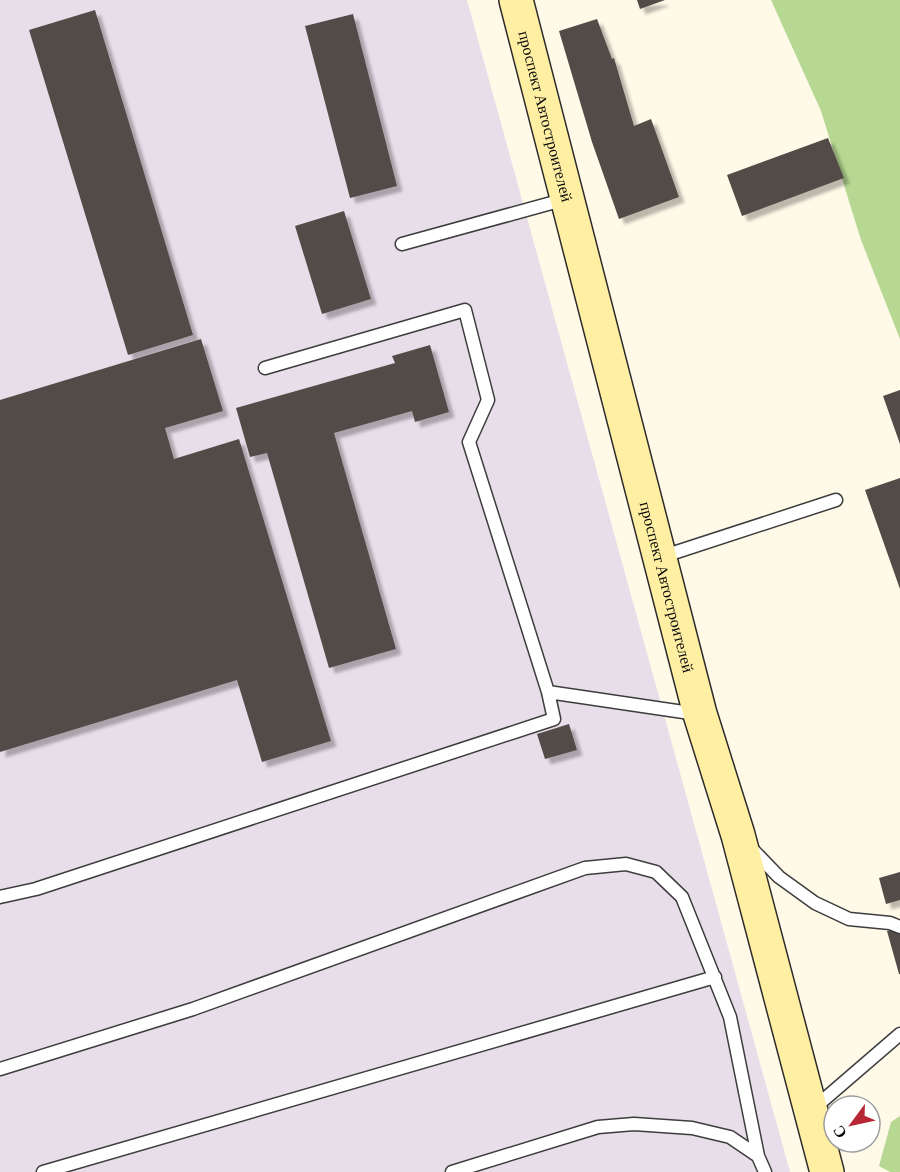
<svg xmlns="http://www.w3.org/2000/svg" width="900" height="1172" font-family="'Crimson Pro',serif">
  <defs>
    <filter id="shadow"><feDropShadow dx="5.5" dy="5.5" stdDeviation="1.5" flood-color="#0004"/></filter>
  </defs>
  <rect width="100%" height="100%" fill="#fff9e8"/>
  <path fill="#e8deea" d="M0 0H467L790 1172H0Z"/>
  <path fill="#b6d892" d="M771 0H900V339L861 240 821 111Z
    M900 1116V1172H890L879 1166 891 1122Z"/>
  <path fill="#534b47" filter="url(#shadow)" d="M637 0H665L640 9Z
    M95 10 193 335 128 355 29 30Z
    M353 14 397 186 350 198 305 26Z
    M597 19 612 59 614 58 634 126 651 119 679 197 619 219 592 142 559 31Z
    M828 138 844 178 742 216 727 175Z
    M344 211 371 299 322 314 295 226Z
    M201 339 223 411 165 428 174 459 239 439 331 741 262 762 237 680 0 752V400Z
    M430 345 449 412 415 422 412 411 334 433 396 649 329 668 267 453 250 457 236 408 395 363 392 356Z
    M900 390V444L883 396Z
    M900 478V589L865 490Z
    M569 724 577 750 545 759 537 734Z
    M900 872V900L886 904 879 878Z
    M900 928V974H899L887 931Z"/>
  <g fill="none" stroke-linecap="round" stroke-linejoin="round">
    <defs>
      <path id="service" d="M402 244 566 199
        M265 368 465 310 488 400 469 442 548 692 697 714
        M661 557 836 500
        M750 847 779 877 815 903 849 919 890 923 900 927
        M0 897 36 889 554 719 548 692
        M0 1069 193 1009 585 868 626 864 656 872 682 897 730 1017 758 1156
        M813 1109 900 1034
        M43 1172 715 977
        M452 1172 598 1127 634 1124 692 1128 730 1137 758 1156 765 1172"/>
      <g id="secondary">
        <path id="s1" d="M516 0 700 714 738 835 827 1172"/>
      </g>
    </defs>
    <use href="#service" stroke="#3d3d3d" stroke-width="15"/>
    <use href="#secondary" stroke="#2c2c2c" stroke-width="36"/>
    <use href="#service" stroke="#fff" stroke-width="12"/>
    <use href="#secondary" stroke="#ffefa3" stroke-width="33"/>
  </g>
  <g text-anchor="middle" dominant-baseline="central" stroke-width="6" stroke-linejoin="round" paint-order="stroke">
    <g font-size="16" fill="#0a0a0a" stroke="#fff">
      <text stroke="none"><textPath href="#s1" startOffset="120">проспект Автостроителей</textPath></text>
      <text stroke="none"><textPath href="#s1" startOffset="606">проспект Автостроителей</textPath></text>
    </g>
  </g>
  <g transform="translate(852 1124) rotate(237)"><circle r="28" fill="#ffffff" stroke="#9d9d9d" stroke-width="1.5"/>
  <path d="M0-4.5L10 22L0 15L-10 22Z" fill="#b82534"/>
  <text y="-9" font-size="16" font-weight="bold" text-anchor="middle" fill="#0a0a0a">С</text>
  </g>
</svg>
